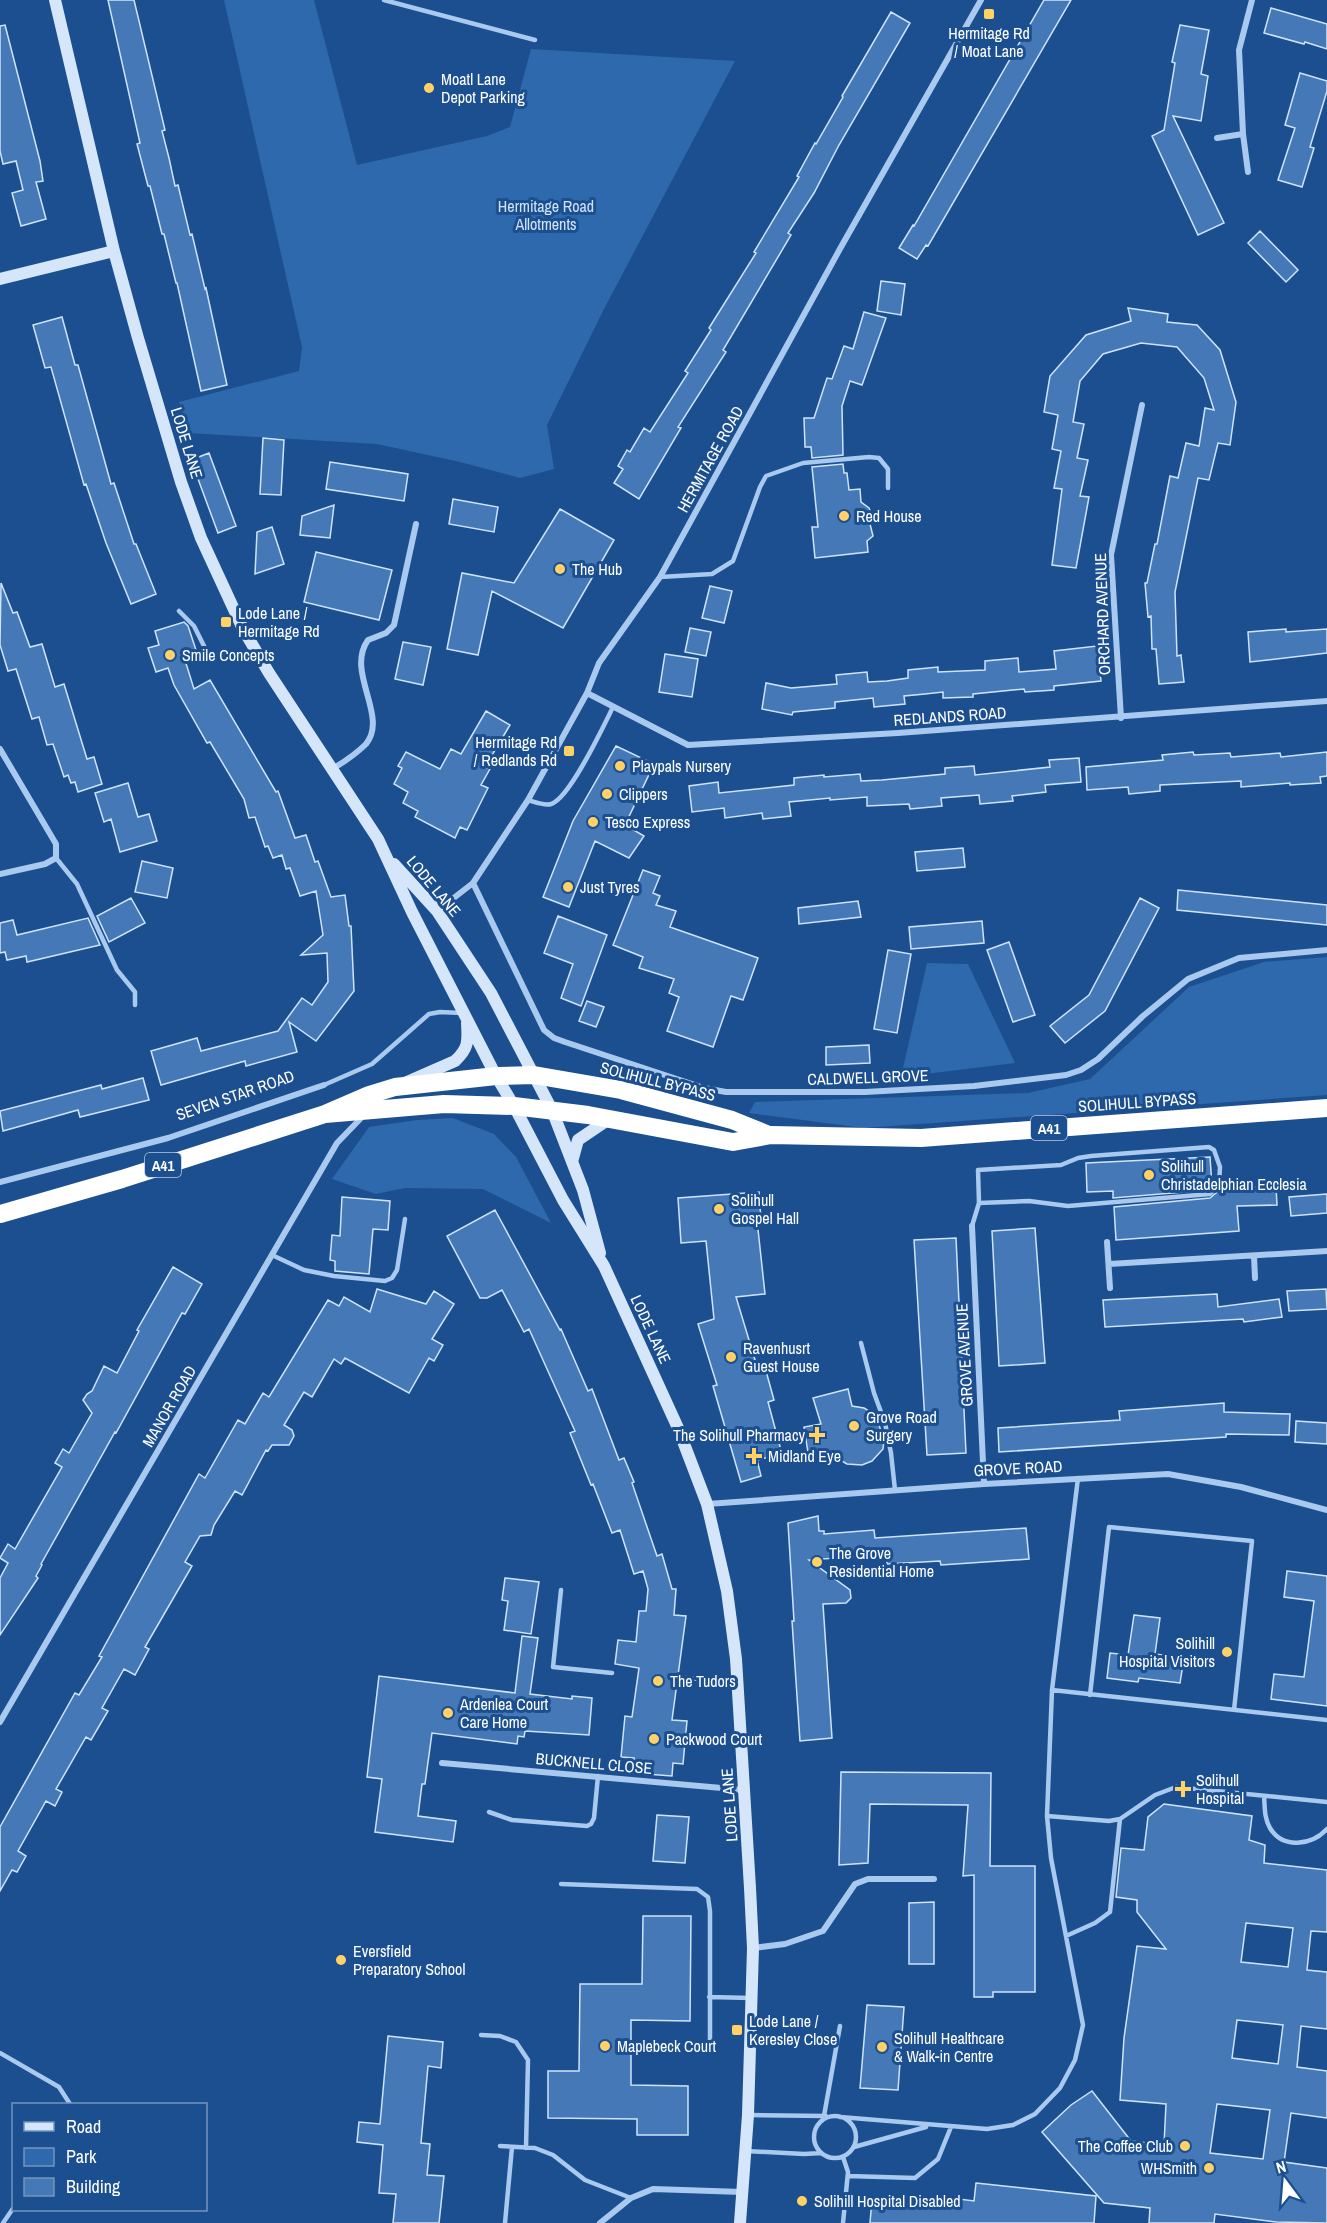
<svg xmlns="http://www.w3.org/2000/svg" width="1327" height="2223" font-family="'Archivo Narrow',sans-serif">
  <rect width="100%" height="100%" fill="#1b4f8f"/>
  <path fill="#2e69ad" d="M224 0H314L357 165 487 136 510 127 531 49 735 61 604 309 547 425 554 469 520 478 460 462 377 444 188 433 179 402 299 371 302 347Z
    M1327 957V1095L864 1128 749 1113 755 1102 1028 1093 1090 1079 1189 987 1264 962Z
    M927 963 968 964 1015 1063 901 1077Z
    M453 1118 494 1134 516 1157 551 1223 483 1189 405 1188 376 1194 332 1179 369 1127 417 1120Z"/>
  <path fill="#4478b7" stroke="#cfe3fa" stroke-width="1.5" fill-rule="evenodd" d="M108 0H134L165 130 162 131 169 158 175 186 178 185 190 235 192 234 205 289 206 288 227 385 201 391 177 283H176L164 234H162L150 186H148L137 144 140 143Z
    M1044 0H1071L928 246 926 245 917 259 899 248 913 225 914 226Z
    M1271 8 1327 24V49L1305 42 1304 44 1264 33Z
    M891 12 910 23 839 145 814 193 788 233 791 235 723 350 726 352 678 427 681 428 639 499 614 483 623 469 618 466 627 450 630 452 644 428 650 432 688 373 685 371 711 330 709 328 756 253 754 252 799 177 797 176 815 143 816 144 843 97 842 96Z
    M5 25 40 161 43 181 36 182 46 219 21 226 12 193 23 190 16 161 3 164 0 151V26Z
    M1180 25 1209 30 1201 74 1208 76 1201 121 1173 116 1224 223 1198 235 1152 136 1164 130 1175 63 1172 62Z
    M1300 73 1327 81V91L1310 147 1314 148 1302 187 1278 180 1295 128 1285 125Z
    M1260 231 1298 270 1286 282 1248 243Z
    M881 281 905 284 901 315 877 311Z
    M1128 308 1168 314 1167 322 1197 325 1220 350 1236 402 1230 445 1218 443 1209 480 1198 478 1175 592 1177 656 1181 655 1184 682 1159 684 1156 649H1152L1151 616 1148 617 1145 583H1147L1155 544H1157L1170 476 1178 478 1186 443 1199 446 1205 408 1214 410 1204 378 1177 347 1141 343 1103 354 1080 381 1073 422 1084 424 1077 458 1088 460 1080 496 1089 497 1076 568 1052 565 1062 489 1054 488 1061 451 1052 449 1058 415 1044 412 1050 376 1086 335 1131 321Z
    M864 312 886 318 862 385 850 381 842 406 843 455 812 458 811 447H805L804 418H814L827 378 832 379 844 346 853 349Z
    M62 317 75 365H78L111 484 114 483 134 544H136L156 594 131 604 106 543 86 484 84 485 51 367 45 368 33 325Z
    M263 438 284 440 281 495 260 494Z
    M209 453 236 526 218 533 191 460Z
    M330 462 408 474 404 501 326 489Z
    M843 464 844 473H847L849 490 860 489 861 502 869 508 871 513 870 524 873 536 867 541 868 552 815 558 812 527H818L812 467Z
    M453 499 498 507 494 532 449 524Z
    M334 505 330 538 300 535 302 516Z
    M560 509 614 540 563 628 492 591 478 655 447 649 462 573 514 583Z
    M272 527 284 564 255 574 257 532Z
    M316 552 392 570 379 620 304 602Z
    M1 583 13 613 17 612 30 647 42 644 55 687 64 684 87 759 94 757 102 784 78 792 75 782 71 783 68 775 64 777 53 744 47 745 39 717 32 719 16 669 8 671 0 645Z
    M710 586 732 591 724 623 702 618Z
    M184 622 188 626 197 653 184 657 194 689 210 680 276 792 278 791 295 838 306 835 315 862 318 861 331 897 345 895 349 926H351L354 991 316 1041 289 1022 297 1052 246 1066 245 1061 161 1085 151 1051 197 1038 201 1051 278 1031 302 998 312 1005 328 982 327 953 301 955 323 935 316 891 300 896 290 868 286 869 282 855 273 858 268 846 265 847 255 817 249 818 244 799 210 742 207 743 174 685 168 668 156 672 148 648 159 645 155 631Z
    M690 628 711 632 706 656 685 652Z
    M1286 629V632L1327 629V653L1250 662 1248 632Z
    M403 642 431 647 423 685 395 679Z
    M1097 646 1101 681 1054 686V690L1025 692 1024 689 973 694V697L943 698V692L925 694 904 696 905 704 874 707 873 698 835 702V708L793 712 792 715 762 709 766 683 791 688 837 684 836 675 867 672 868 682 887 681 908 678V670L938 667V672L985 670V661L1018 658 1019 672 1056 669 1054 651Z
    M665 654 698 659 692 697 659 692Z
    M486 711 510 725 485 767 490 769 481 785 488 788 467 830 460 827 455 838 415 817 418 811 403 803 408 792 394 784 402 768 398 766 406 752 440 769 451 749 461 754Z
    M616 746 654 764 625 825 644 836 629 858 595 841 569 907 543 897 573 821Z
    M1193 752 1194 755 1230 753 1231 757 1280 753 1281 757 1327 752V776L1320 777 1321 783 1290 785V783L1241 787V781L1160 785V791L1129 794 1128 787 1087 790 1086 767 1163 760 1162 755Z
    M1079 758 1081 782 1045 785 1046 792 1012 796 1013 801 980 804 979 795 941 798 942 806 910 809 909 804 867 806V797L830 800V798L789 802 791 816 763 819 762 813 725 818 724 808 692 812 689 786 718 782 719 793 794 785V778L824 775V777L860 774 861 781 882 780 945 774V768L974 766 975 775 1050 767 1049 760Z
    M128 783 138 817 149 814 157 841 120 852 111 819 104 822 95 793Z
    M963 848 965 867 917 871 915 852Z
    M142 861 173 868 167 898 135 892Z
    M643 870 660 876 653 893 660 896 656 905 676 911 670 927 758 958 743 1000 731 996 713 1047 667 1031 679 997 669 993 674 979 639 968 643 957 613 945Z
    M1178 890 1327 905V925L1177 910Z
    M131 898 145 923 109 942 97 916Z
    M1140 898 1159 908 1105 1011 1065 1043 1050 1026 1089 995Z
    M858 901 861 917 799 924 798 908Z
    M558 916 607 935 581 1006 561 998 573 964 544 953Z
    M88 918 100 945 27 962 26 956 7 960 5 952 0 953V923L13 920 17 935Z
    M982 921 984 943 911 949 909 927Z
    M1009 942 1035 1015 1013 1022 987 950Z
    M888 950 911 954 897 1033 874 1029Z
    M587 1001 604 1007 596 1027 579 1021Z
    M869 1045 870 1063 826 1065V1047Z
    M143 1078 149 1100 80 1117 78 1110 3 1131 0 1111 101 1085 102 1089Z
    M1210 1157 1212 1186 1208 1190 1113 1198V1191L1087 1192 1086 1163Z
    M1276 1186 1277 1205 1237 1206 1239 1231 1116 1240 1114 1207 1210 1198 1222 1188Z
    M759 1192 761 1220H757L765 1294 736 1297 759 1373 766 1371 774 1400 768 1402 782 1454 757 1460 761 1476 741 1482 713 1386 717 1385 698 1324 714 1319 706 1241 681 1243 678 1198Z
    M1327 1194V1213L1291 1216 1289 1197Z
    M342 1197 390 1201 388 1230 373 1229 369 1274 335 1271V1261L330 1260 332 1235 340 1236Z
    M495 1210 560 1330 561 1329 588 1391 592 1389 619 1460 624 1458 634 1482 632 1483 657 1556 662 1554 672 1589H676L674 1615 686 1616 672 1720 687 1721 683 1764 673 1763 672 1776 633 1773 634 1758 621 1757 625 1716 632 1717 639 1668 615 1664 618 1640 636 1642 639 1611H646L648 1589 643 1571 634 1574 620 1530 612 1533 593 1484 591 1485 570 1433 575 1431 529 1329 524 1332 502 1290 487 1298H480L447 1236Z
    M1035 1228 1045 1363 999 1366 992 1231Z
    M956 1238 966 1453 927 1455 914 1240Z
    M173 1267 202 1284 185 1314 182 1313 116 1433 115 1432 41 1564 42 1565 36 1576 38 1578 0 1635V1578L8 1563 0 1558 8 1544 15 1549 62 1467 55 1463 63 1449 69 1453 92 1413 83 1400 87 1394 92 1391 104 1366 117 1373 139 1331 137 1330Z
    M377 1289 426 1304 434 1291 454 1304 432 1339 443 1345 434 1361 429 1358 409 1393 345 1358 341 1364 334 1359 312 1397 304 1392 284 1425 292 1430 294 1436 289 1445H272L268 1451 266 1450 242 1495 235 1491 214 1525 211 1535 200 1536 185 1562 192 1566 145 1647 149 1649 135 1675 124 1669 102 1708 108 1711 91 1740 86 1737 56 1789 62 1792 55 1806 46 1801 18 1851 26 1856 17 1872 12 1870 0 1891V1827L75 1693 79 1695 102 1657 99 1656 199 1474 205 1478 238 1420 245 1424 263 1393 269 1397 328 1300 339 1306 344 1297 370 1312Z
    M1326 1289 1327 1309 1289 1311 1287 1291Z
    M1217 1294 1218 1307 1279 1299 1282 1317 1244 1322 1243 1319 1105 1327 1103 1300Z
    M848 1389 852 1406 864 1408 876 1415 884 1441 883 1449 872 1461 862 1465 847 1464 832 1455 809 1459 804 1427 821 1424 813 1398Z
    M1224 1403V1412L1290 1414 1289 1435 1226 1434V1437L999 1452 998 1428 1120 1420 1119 1411Z
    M1296 1421 1327 1423V1444L1295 1442Z
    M818 1516 819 1531H824V1534L874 1530 875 1538 1026 1528 1029 1559 941 1565 940 1561 887 1564 886 1554 809 1560 850 1590 851 1598 846 1603 823 1604 832 1738 800 1741 792 1621H794L788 1523Z
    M1287 1571 1327 1576V1706L1271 1699 1274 1674 1304 1677 1314 1601 1284 1597Z
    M505 1578 539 1582 531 1634 504 1630 508 1601 502 1600Z
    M1134 1615 1160 1618 1155 1654 1184 1658 1180 1683 1139 1678 1138 1682 1107 1678 1110 1653 1128 1655Z
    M522 1636 538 1638 530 1694 572 1699V1696L592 1698 589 1735 525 1731 524 1737 518 1736 517 1744 432 1733 425 1784H422L418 1816 456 1821 453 1842 375 1832 382 1779 367 1777 379 1676 515 1693Z
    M841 1772 991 1773 990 1866H1035V1992H993V1997H974V1875L963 1876 968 1805 870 1804 868 1863 839 1865Z
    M1164 1804 1252 1816 1249 1840 1265 1845 1264 1863 1327 1870V1932L1311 1931 1307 1970 1327 1972V2029L1301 2026 1297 2067 1327 2071V2118L1291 2113 1284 2162 1327 2168V2223L1276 2222 1215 2214 1214 2223H1149L1150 2208 1104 2203 1042 2132 1071 2105 1092 2091 1131 2141 1164 2145 1166 2104 1120 2100 1124 2038 1137 1946 1166 1949 1137 1912V1900L1116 1897 1121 1848 1144 1850 1148 1817ZM1246 1923 1293 1928 1288 1967 1241 1962ZM1237 2020 1283 2025 1278 2064 1232 2058ZM1217 2104 1270 2110 1263 2159 1210 2153Z
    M657 1815 689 1817 685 1863 653 1861Z
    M934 1902V1964H909V1903Z
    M643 1916H691L690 2021 631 2020V2085L688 2086V2135H637V2119L548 2118V2071H579L580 1984H642Z
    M867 2005 904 2007 898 2090 860 2088Z
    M388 2036 443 2042 441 2068 428 2066 421 2143 430 2144 427 2175 444 2176 439 2223H393L396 2194 379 2193 383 2145 357 2142 359 2122 380 2124Z
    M976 2183 1096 2196 1094 2223H870L872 2199 935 2206 936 2196 974 2201Z"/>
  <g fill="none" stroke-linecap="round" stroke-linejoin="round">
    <path stroke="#a9c9ee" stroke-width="4.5" d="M384 0 535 40
      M660 577 712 574 733 561 760 487 766 476 803 463 869 457 879 458 888 469V488
      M179 611 194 626 209 656 253 652
      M528 800C535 802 544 806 551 804 570 798 603 727 613 707
      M56 858 77 884 117 970 135 992V1005
      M324 1085 372 1064 429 1014 440 1012 462 1013
      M972 1226 979 1203 978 1170 1061 1165 1078 1158 1091 1156 1209 1147 1214 1150 1220 1167 1219 1185 1210 1194 1068 1206 1029 1201 979 1203
      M272 1255 304 1270 334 1276 385 1281 392 1278 397 1270 405 1219
      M861 1343 874 1393 885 1423 891 1453 895 1490
      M561 1590 553 1667 612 1673
      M686 1678 737 1682
      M1052 1690 1327 1720
      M1090 1695 1109 1527 1252 1541 1234 1710
      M1264 1796C1265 1807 1264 1818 1270 1828 1283 1850 1312 1845 1327 1829
      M489 1812 512 1820 587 1826 591 1824 594 1818 598 1776
      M1047 1816 1109 1821 1120 1819 1155 1795 1176 1787 1327 1802
      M561 1884 697 1889 708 1897 710 1911V2046
      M1066 1936 1095 1923 1110 1912 1120 1819
      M709 1997 751 1998
      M481 2035 500 2036 516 2042 528 2060 526 2148
      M0 2053 59 2087 70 2104
      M750 2115 826 2116
      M824 2116 840 2026
      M814 2137a21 21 0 1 1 42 0a21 21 0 1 1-42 0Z
      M840 2117 987 2129 1013 2125 1035 2114 1060 2088 1075 2060 1083 2025 1051 1858 1047 1816 1052 1690 1078 1478
      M500 2146 535 2148 553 2155 585 2180 631 2198
      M854 2147 926 2127
      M746 2151 804 2154 821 2153
      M843 2157 848 2172 843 2223
      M848 2176 915 2178 938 2159 951 2127
      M3 2223 14 2207
      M505 2223 512 2147"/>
    <path stroke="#a9c9ee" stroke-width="6" d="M1217 138 1243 134
      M1248 172 1243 134 1239 50 1252 0
      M587 693 688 745 898 733 1327 701
      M1121 718 1111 555 1142 405
      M0 749 56 844V858L45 864 0 874
      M332 769C344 762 356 754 366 744 389 716 345 672 368 640L386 633 394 625 416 524
      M473 883 544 1030 554 1038 565 1042 704 1088 726 1092H865L974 1086 1066 1075 1081 1070 1098 1059 1143 1016 1188 979 1239 958 1327 950
      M437 911 473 883 528 800 587 693 599 663 660 577 841 247 981 0
      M0 1182 168 1138 324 1085
      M972 1226 984 1484
      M1107 1242 1110 1288
      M1254 1256 1255 1278
      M1109 1264 1327 1251
      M707 1504 984 1484 1168 1474 1241 1487 1327 1510
      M0 1722 337 1143 363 1116
      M442 1763 744 1790
      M753 1948 785 1944 823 1931 855 1884 868 1879H934
      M600 2223 631 2198 653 2189 742 2192"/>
    <path stroke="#d6e6fa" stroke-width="12" d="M55 0 114 251 138 338 181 482 201 538 243 629 269 673 378 839 412 912 496 1076 514 1106 563 1200 604 1266 678 1428 707 1504 727 1591 736 1659 750 1888 753 1948 748 2115 740 2223
      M0 279 114 251
      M394 864 437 911 491 993 552 1110 583 1190 600 1253
      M407 1082 455 1061C469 1048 468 1041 467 1023
      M572 1162 578 1140 609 1119"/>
    <path stroke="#fff" stroke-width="18" d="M325 1114 444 1104 514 1106 588 1115 733 1142 771 1135 921 1138 1327 1108
      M0 1214 122 1179 325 1114 369 1095 395 1087 496 1076 534 1075 621 1090 732 1120 769 1135"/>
  </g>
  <g fill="#ffd166" stroke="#1b4f8f" stroke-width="2">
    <rect x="983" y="8" width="12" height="12" rx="3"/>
    <circle cx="429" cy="88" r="6"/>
    <circle cx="844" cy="516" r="6"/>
    <circle cx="560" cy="569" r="6"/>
    <rect x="220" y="616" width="12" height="12" rx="3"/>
    <circle cx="170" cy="655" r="6"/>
    <rect x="563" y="745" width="12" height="12" rx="3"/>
    <circle cx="620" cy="766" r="6"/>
    <circle cx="607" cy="794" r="6"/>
    <circle cx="593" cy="822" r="6"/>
    <circle cx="568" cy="887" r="6"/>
    <circle cx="1149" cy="1175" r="6"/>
    <circle cx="719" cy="1209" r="6"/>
    <circle cx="731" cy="1357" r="6"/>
    <circle cx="854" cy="1426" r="6"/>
    <path d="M814 1426h6v6h6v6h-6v6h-6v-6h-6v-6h6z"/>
    <path d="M751 1447h6v6h6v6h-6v6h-6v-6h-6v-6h6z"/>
    <circle cx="817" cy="1562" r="6"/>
    <circle cx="1227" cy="1652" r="6"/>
    <circle cx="658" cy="1681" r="6"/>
    <circle cx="448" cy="1713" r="6"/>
    <circle cx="654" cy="1739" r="6"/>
    <path d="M1180 1780h6v6h6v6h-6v6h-6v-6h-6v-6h6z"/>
    <circle cx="341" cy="1960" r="6"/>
    <rect x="731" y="2024" width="12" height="12" rx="3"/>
    <circle cx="605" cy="2046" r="6"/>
    <circle cx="882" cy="2047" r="6"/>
    <circle cx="1185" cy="2146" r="6"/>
    <circle cx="1209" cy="2168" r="6"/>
    <circle cx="802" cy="2201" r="6"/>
  </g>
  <g text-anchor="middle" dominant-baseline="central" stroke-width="6" stroke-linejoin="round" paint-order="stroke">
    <g fill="#1b4f8f" stroke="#bbcadd" stroke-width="1.5">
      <rect x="1031" y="1116" width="36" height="24" rx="4.5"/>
      <rect x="145" y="1153" width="36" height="24" rx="4.5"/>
    </g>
    <g font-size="15" font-weight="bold" fill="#fff">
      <text x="1049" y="1128">A41</text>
      <text x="163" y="1165">A41</text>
    </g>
    <g font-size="16" fill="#fff" stroke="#1b4f8f" text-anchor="start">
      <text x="989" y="33" text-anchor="middle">Hermitage Rd<tspan x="989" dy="18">/ Moat Lane</tspan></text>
      <text x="441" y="79">Moatl Lane<tspan x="441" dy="18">Depot Parking</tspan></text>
      <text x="856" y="516">Red House</text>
      <text x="572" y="569">The Hub</text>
      <text x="238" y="613">Lode Lane /<tspan x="238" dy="18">Hermitage Rd</tspan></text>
      <text x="182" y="655">Smile Concepts</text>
      <text x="557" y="742" text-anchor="end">Hermitage Rd<tspan x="557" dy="18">/ Redlands Rd</tspan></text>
      <text x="632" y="766">Playpals Nursery</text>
      <text x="619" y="794">Clippers</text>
      <text x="605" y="822">Tesco Express</text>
      <text x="580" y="887">Just Tyres</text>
      <text x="1161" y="1166">Solihull<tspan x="1161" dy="18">Christadelphian Ecclesia</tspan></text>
      <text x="731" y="1200">Solihull<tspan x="731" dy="18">Gospel Hall</tspan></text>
      <text x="743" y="1348">Ravenhusrt<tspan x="743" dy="18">Guest House</tspan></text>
      <text x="866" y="1417">Grove Road<tspan x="866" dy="18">Surgery</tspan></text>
      <text x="805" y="1435" text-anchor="end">The Solihull Pharmacy</text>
      <text x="768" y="1456">Midland Eye</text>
      <text x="829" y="1553">The Grove<tspan x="829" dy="18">Residential Home</tspan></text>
      <text x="1215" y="1643" text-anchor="end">Solihill<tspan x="1215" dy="18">Hospital Visitors</tspan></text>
      <text x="670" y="1681">The Tudors</text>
      <text x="460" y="1704">Ardenlea Court<tspan x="460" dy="18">Care Home</tspan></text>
      <text x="666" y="1739">Packwood Court</text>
      <text x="1196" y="1780">Solihull<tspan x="1196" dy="18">Hospital</tspan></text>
      <text x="353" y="1951">Eversfield<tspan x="353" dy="18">Preparatory School</tspan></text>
      <text x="749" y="2021">Lode Lane /<tspan x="749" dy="18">Keresley Close</tspan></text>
      <text x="894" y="2038">Solihull Healthcare<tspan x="894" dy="18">&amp; Walk-in Centre</tspan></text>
      <text x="617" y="2046">Maplebeck Court</text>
      <text x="1173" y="2146" text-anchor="end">The Coffee Club</text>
      <text x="1197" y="2168" text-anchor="end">WHSmith</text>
      <text x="814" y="2201">Solihill Hospital Disabled</text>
    </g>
    <g font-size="16" fill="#cfe3fa" stroke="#1b4f8f">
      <text x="546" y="206">Hermitage Road<tspan x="546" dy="18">Allotments</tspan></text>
    </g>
    <g font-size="16" fill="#fff" stroke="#1b4f8f">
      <text transform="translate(187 443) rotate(73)">LODE LANE</text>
      <text transform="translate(710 459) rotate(-61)">HERMITAGE ROAD</text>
      <text transform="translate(1102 614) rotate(-92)">ORCHARD AVENUE</text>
      <text transform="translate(950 716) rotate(-4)">REDLANDS ROAD</text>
      <text transform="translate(434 886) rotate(50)">LODE LANE</text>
      <text transform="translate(868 1077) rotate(-2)">CALDWELL GROVE</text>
      <text transform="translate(658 1081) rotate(14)">SOLIHULL BYPASS</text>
      <text transform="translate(235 1095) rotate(-19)">SEVEN STAR ROAD</text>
      <text transform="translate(1137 1102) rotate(-4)">SOLIHULL BYPASS</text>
      <text transform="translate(651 1329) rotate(65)">LODE LANE</text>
      <text transform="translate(964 1355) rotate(-93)">GROVE AVENUE</text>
      <text transform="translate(169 1406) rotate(-60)">MANOR ROAD</text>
      <text transform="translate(1018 1468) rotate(-3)">GROVE ROAD</text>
      <text transform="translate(594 1763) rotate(5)">BUCKNELL CLOSE</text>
      <text transform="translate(729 1805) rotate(-94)">LODE LANE</text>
    </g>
  </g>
  <rect x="12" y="2103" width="195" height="108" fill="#1b4f8f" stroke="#7695bc" stroke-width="1.5"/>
  <rect x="24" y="2122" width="30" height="9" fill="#d6e6fa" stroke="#7695bc" stroke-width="1.5"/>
  <text x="66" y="2133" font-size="18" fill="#ffffff">Road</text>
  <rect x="24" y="2148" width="30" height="18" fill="#2e69ad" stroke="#7695bc" stroke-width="1.5"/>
  <text x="66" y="2163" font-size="18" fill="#ffffff">Park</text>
  <rect x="24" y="2178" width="30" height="18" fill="#4478b7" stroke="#7695bc" stroke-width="1.5"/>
  <text x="66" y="2193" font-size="18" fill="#ffffff">Building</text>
  <g transform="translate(1285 2181) rotate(344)" stroke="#1b4f8f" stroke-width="4.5" paint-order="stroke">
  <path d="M0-4.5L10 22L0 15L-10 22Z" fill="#ffffff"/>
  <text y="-9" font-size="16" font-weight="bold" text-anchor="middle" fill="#ffffff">N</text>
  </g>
</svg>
